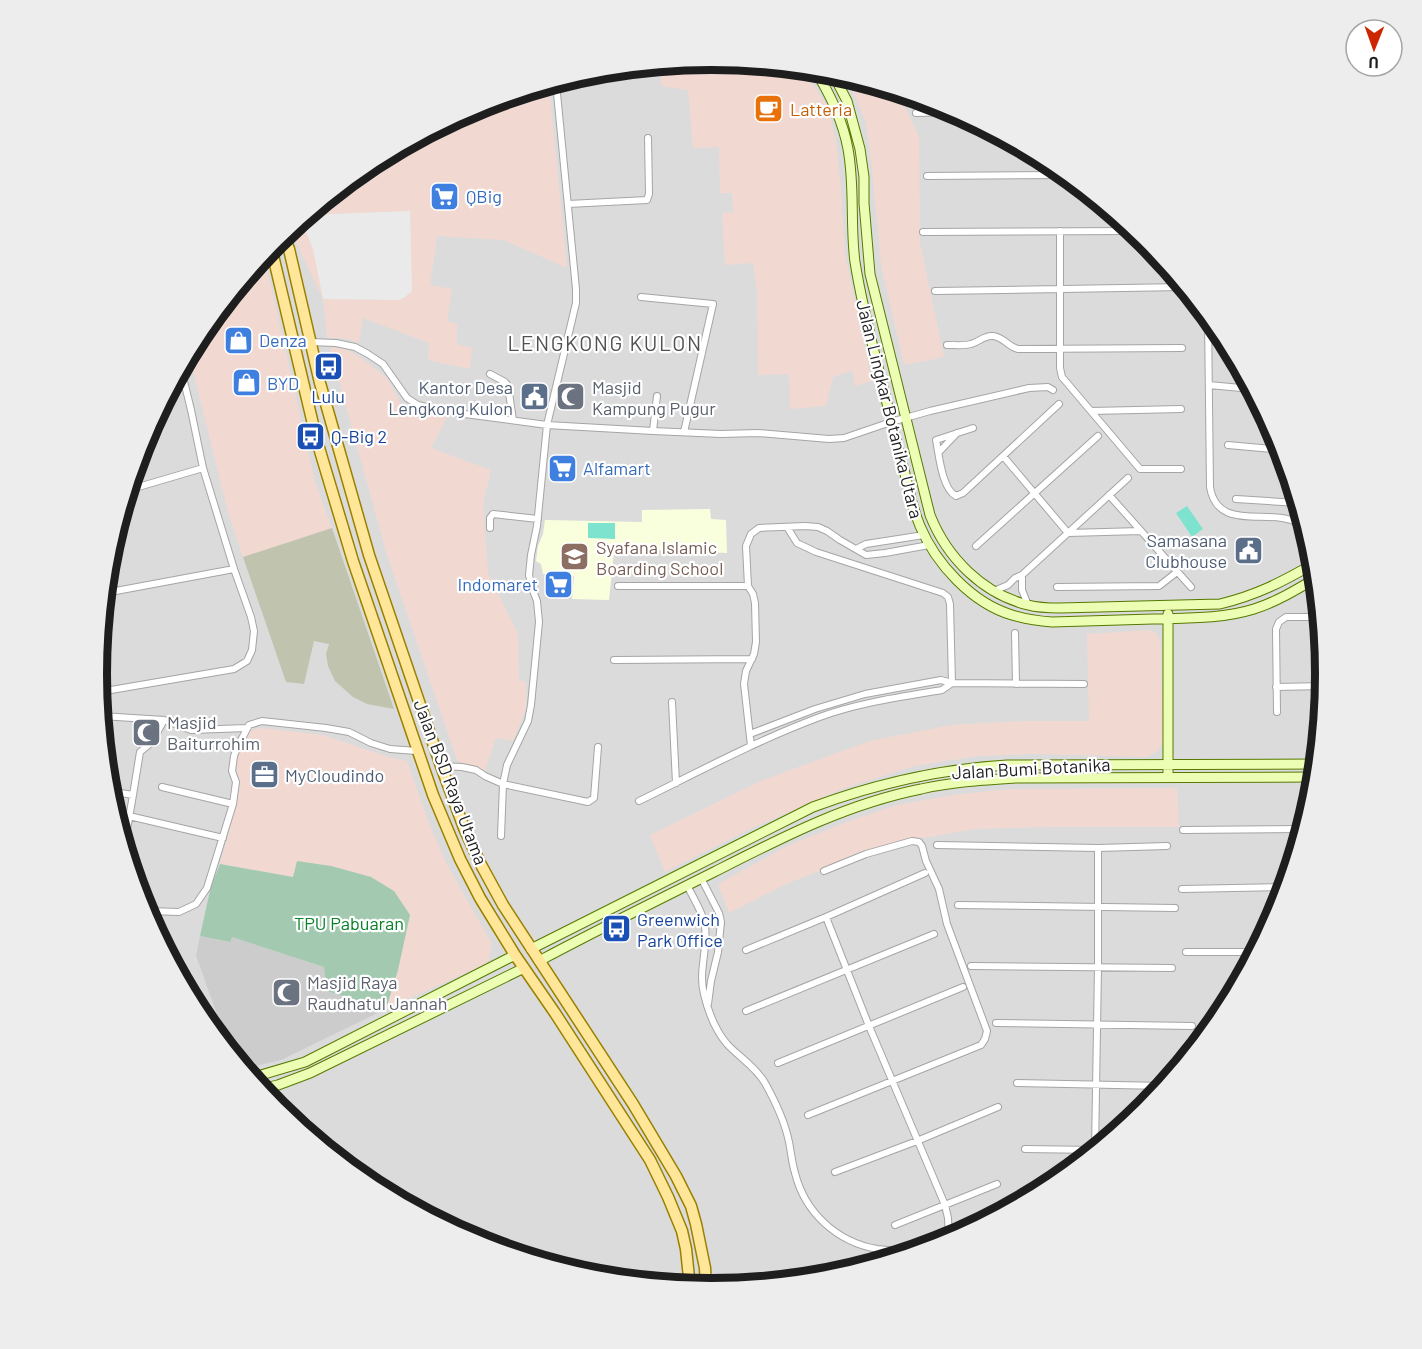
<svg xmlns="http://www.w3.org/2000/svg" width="1422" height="1349" font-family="Barlow,sans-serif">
  <rect width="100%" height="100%" fill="#efeee3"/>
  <path fill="#dcdbdb" d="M98 674a613 613 0 1 1 1226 0a613 613 0 1 1-1226 0Z"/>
  <path fill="#f1d9d2" d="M711 60 802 69 809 78 828 108 836 141 841 188 845 254 872 381 855 386 852 370 833 377 826 406 790 409 789 374 758 375 757 292 753 263 725 265 722 213 733 212 732 193H720L719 147 693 148 688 90 661 86 660 65Z
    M847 77 898 92 919 137 920 243 944 357 904 365 881 265 873 180 866 123Z
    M549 85 567 268 504 240 437 236 430 285 452 289 447 321 457 324V344L472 348 470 369 428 360 429 343 363 318 359 343 344 338H327L323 299 290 229 370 163 476 107Z
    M264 255 315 482 332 528 243 557 228 512 189 354 200 333Z
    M330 348H342L357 355 387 378 403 408 447 417 431 448 491 470 483 504 488 573 518 634 519 680 526 682V709L513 741 496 738 485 770 469 767 457 760 386 552Z
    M1151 630 1158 635 1161 645 1163 743 1156 752 1147 757 1034 754 978 756 915 766 845 788 752 828 665 872 650 835 763 780 870 741 951 725 1021 721H1089L1087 634Z
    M261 728 323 735 388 757 407 761 429 823 445 861 492 944 488 963 386 1009 398 970 371 877 331 866 293 877 220 864 238 799 240 783 236 764 238 752 246 734 251 730Z
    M1177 788 1179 827H1046L975 829 912 840 856 857 788 883 729 913 718 884 787 846 852 820 897 805 953 795 1007 789Z"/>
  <path fill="#f9ffdd" d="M710 509 711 519 726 520 727 553 669 550 614 552 609 600 572 599 574 576 543 574 541 564 536 561 538 546 543 534 545 520 642 522V510Z"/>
  <path fill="#ccc" d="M200 936 229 942 232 937 324 967 327 991 386 1009 281 1060 244 1069 231 1053 196 956Z"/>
  <path fill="#c0c4ae" d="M332 528 394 709 367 704 353 697 335 681 328 666 326 654 329 644 314 641 304 684 286 682 243 557Z"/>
  <path fill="#a3cab0" d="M297 861 331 866 371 877 394 891 410 915 398 970 386 1009 327 991 324 967 232 937 230 942 200 936 211 886 220 864 293 877Z"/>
  <path fill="#7de3ce" d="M1187 506 1203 529 1192 537 1176 513Z
    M588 523H615V539L588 538Z"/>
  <path fill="#eaeaea" d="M410 211 412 291 405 297 399 300 323 299 313 249 301 220 307 215Z"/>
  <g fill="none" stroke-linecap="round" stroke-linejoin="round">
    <path stroke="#a1c6df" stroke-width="2" d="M709 1285 760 1284
      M676 1286 685 1285"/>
    <defs>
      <path id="street" d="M916 113 957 112
        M927 176 1067 175
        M568 204 647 200 649 194 648 138
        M1060 231V368L1062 377 1140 469H1181
        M923 232 1134 231
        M935 291 1184 287
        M641 297 713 304 684 432
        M1208 317 1210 487C1216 525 1253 514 1282 518 1290 519 1297 522 1305 525
        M310 342 336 343 355 347 368 354 383 364 407 398 418 405 442 411 547 425 653 431 721 434 758 433 829 439 844 438 891 422 930 411 1029 388 1048 387 1053 390
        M947 345C955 345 964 346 971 344 979 342 984 335 993 336 1004 337 1008 347 1018 349L1182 348
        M490 374 505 382 508 386 513 420
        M1209 385 1252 389
        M1091 411 1181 409
        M973 428 936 440C939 455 942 489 956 496L963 493 1059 404
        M653 431 657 396
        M1228 445 1282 450
        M939 452 957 433
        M1003 456 1068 533 1141 531
        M128 490 203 468
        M1109 495 1191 587
        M1236 499 1298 503
        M1301 524 1302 530 1311 546
        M787 527 797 543 816 552 943 593 948 597 950 604 952 683
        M490 528V518L493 514 538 519
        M976 546 1098 436
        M856 549 866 544 924 535
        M1022 575V590L1028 605
        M618 586H748
        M1057 587 1159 586 1177 572
        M994 591 1008 585 1015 578 1022 575 1128 478
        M105 593 234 569
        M1015 633 1016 684
        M614 660 752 659
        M1276 687 1324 686
        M98 689 111 690 234 669 247 661 252 650 254 631 251 617 234 569 203 468 191 410 181 369
        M672 702 676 783
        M1277 712 1276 629 1279 622 1286 617H1320
        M101 716 164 720 191 730 247 728
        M750 734 815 709 865 694 941 680 952 683 1084 684
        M751 746 744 684 746 671 754 654 756 642 755 603 753 594 748 586 746 546 751 534 759 528 805 526 818 527 827 531 840 540 866 555 885 553 929 545
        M441 766 462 767 476 770 485 776 503 784 588 802 594 798 598 747
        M162 787 233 804
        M108 791 133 795 124 847
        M133 795 140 752 152 742 164 720
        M639 801C698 772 756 741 817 718 857 703 900 697 942 690L952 683
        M129 816 223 838
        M1183 830 1303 829
        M501 836 503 784 507 765 528 721 531 705 539 622 537 601 532 588 529 575 531 555 537 526 547 425 576 303V289L556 83
        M937 845 1098 848 1167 846
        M701 878 719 913 721 922 718 952 711 981 708 1004
        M687 885C693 898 703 912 705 926 708 949 698 972 704 994 708 1011 716 1031 727 1044 739 1057 756 1067 765 1083 775 1101 785 1122 789 1142 791 1152 792 1163 795 1173 805 1213 837 1242 877 1249 891 1251 905 1251 918 1251
        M1182 889 1286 887
        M142 904 148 911 179 912 196 904 207 888 233 804 236 782 232 771 234 756 237 748 249 725 262 721 326 728 349 732 371 743 390 749 417 751
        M958 905 1175 908
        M826 917 869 1026 945 1205 948 1218 949 1240
        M746 950 826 917 925 873
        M1186 952H1256
        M971 966 1172 968
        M746 1011 934 934
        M996 1023 1192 1026
        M778 1063 963 987
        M1017 1083 1165 1086
        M808 1115 981 1045 985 1039 987 1031 947 924 939 889 926 861 922 846 919 842 912 841 866 854 824 871
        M1025 1149 1096 1150
        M1095 1151 1098 967V848
        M835 1172 917 1141 998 1107
        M895 1225 997 1184"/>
      <path id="secondary" d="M815 70C830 94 843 122 848 149 855 187 850 225 855 262 862 307 874 351 885 395 891 421 898 448 905 474 909 492 913 509 920 526 936 564 972 603 1012 615 1025 619 1038 621 1052 622 1086 621 1120 620 1153 619 1187 618 1222 619 1254 609 1276 602 1296 590 1316 578
        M832 72 847 101 860 149 864 177V203L870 274 930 515C947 558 983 594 1028 605 1039 608 1050 608 1060 608L1220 604C1257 595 1282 582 1315 563
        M1168 614V777
        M531 949 813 807C875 784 940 769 1007 765L1317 764
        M539 961C597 930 656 901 714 872 781 838 846 804 921 789 952 782 984 780 1016 778L1315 777
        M251 1078 305 1062 515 955
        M260 1089 278 1085 310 1073 524 968"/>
      <path id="primary" d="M283 234 289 249 320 383 369 555 441 766 464 828 479 861 503 905 633 1104 676 1176 691 1206 696 1224 705 1268 706 1289
        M271 247 317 441 353 561 433 795 460 859 480 898 515 955 555 1013 650 1160 668 1197 682 1231 686 1249 690 1287"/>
    </defs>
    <use href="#street" stroke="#a5a5a5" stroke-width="8"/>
    <use href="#secondary" stroke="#567a00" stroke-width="11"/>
    <use href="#primary" stroke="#988100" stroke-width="13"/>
    <use href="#street" stroke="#fff" stroke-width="6"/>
    <use href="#secondary" stroke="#ecfdb4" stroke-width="9"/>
    <use href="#primary" stroke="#ffe699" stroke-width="10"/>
  </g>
  <defs>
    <symbol id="cafe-square" viewBox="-11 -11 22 22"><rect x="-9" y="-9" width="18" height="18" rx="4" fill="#e8710a" stroke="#fff"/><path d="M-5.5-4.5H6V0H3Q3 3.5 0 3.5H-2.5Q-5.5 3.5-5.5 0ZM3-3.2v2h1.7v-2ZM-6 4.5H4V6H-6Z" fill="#fff"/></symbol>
    <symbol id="supermarket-square" viewBox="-11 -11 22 22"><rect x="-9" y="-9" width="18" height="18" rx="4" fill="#3f7fe0" stroke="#fff"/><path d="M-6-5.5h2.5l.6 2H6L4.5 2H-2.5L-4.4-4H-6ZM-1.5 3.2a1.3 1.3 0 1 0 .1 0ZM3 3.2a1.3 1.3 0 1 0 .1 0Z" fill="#fff"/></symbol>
    <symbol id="shop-square" viewBox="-11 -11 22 22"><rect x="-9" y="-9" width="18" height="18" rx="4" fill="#3f7fe0" stroke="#fff"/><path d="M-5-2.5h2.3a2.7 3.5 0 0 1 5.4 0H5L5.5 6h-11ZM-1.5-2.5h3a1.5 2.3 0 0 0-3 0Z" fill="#fff"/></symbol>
    <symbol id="bus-square" viewBox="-11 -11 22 22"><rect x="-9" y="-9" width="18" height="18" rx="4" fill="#1a4fb4" stroke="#fff"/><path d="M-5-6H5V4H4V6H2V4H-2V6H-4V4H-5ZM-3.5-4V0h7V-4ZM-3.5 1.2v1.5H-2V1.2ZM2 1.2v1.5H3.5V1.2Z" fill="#fff"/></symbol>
    <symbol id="civic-square" viewBox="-11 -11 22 22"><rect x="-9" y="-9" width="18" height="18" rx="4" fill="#5c6f8a" stroke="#fff"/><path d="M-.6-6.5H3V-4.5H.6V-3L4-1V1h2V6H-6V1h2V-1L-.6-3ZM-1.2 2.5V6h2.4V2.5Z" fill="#fff"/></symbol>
    <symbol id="mosque-square" viewBox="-11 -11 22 22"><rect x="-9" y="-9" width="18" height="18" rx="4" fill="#6b7280" stroke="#fff"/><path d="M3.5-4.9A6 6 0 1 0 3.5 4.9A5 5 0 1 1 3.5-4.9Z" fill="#fff"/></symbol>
    <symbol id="school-square" viewBox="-11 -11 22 22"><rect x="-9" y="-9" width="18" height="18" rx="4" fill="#8d6e63" stroke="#fff"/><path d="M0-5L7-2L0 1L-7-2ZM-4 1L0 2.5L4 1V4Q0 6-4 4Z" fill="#fff"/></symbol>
    <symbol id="office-square" viewBox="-11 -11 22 22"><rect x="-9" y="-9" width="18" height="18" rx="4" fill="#5c6f8a" stroke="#fff"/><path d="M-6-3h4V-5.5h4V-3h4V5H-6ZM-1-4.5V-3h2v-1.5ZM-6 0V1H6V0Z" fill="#fff"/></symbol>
  </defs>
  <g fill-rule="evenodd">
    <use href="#cafe-square" x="752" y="92" width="33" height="33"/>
    <use href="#supermarket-square" x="428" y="180" width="33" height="33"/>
    <use href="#shop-square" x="222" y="324" width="33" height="33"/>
    <use href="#bus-square" x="312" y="350" width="33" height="33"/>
    <use href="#shop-square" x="230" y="366" width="33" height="33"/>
    <use href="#civic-square" x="518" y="380" width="33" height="33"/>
    <use href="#mosque-square" x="554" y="380" width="33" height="33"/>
    <use href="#bus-square" x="294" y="420" width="33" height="33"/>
    <use href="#supermarket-square" x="546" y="452" width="33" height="33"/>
    <use href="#civic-square" x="1232" y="534" width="33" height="33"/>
    <use href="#school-square" x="558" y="540" width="33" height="33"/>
    <use href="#supermarket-square" x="542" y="568" width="33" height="33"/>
    <use href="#mosque-square" x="130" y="716" width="33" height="33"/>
    <use href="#office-square" x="248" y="758" width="33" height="33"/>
    <use href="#bus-square" x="600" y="912" width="33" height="33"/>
    <use href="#mosque-square" x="270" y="976" width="33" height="33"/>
  </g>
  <g text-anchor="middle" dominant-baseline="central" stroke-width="4.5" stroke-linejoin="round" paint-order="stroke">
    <g font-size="18" fill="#c56008" stroke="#fff" text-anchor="start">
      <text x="790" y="109">Latteria</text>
    </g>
    <g font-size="18" fill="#366cbe" stroke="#fff" text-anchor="start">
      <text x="466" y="196">QBig</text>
      <text x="259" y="340">Denza</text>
      <text x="267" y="383">BYD</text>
      <text x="583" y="468">Alfamart</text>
      <text x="538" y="584" text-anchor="end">Indomaret</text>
    </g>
    <g font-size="18" fill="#4e5e75" stroke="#fff" text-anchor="end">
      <text x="513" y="387">Kantor Desa<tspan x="513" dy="21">Lengkong Kulon</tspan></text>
      <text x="1227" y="540">Samasana<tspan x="1227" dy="21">Clubhouse</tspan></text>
      <text x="285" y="775" text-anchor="start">MyCloudindo</text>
    </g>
    <g font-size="18" fill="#5b616d" stroke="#fff" text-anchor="start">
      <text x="592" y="387">Masjid<tspan x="592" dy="21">Kampung Pugur</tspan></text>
      <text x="167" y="722">Masjid<tspan x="167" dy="21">Baiturrohim</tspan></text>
      <text x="307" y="982">Masjid Raya<tspan x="307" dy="21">Raudhatul Jannah</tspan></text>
    </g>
    <g font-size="18" fill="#164399" stroke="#fff" text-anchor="start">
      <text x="328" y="396" text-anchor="middle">Lulu</text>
      <text x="331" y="436">Q-Big 2</text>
      <text x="637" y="919">Greenwich<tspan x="637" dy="21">Park Office</tspan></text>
    </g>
    <g font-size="18" fill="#1e1e1e" stroke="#fff">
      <text transform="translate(890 409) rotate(76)">Jalan Lingkar Botanika Utara</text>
      <text transform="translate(1031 768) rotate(-3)">Jalan Bumi Botanika</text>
      <text transform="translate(451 782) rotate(69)">Jalan BSD Raya Utama</text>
    </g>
    <g font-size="18" fill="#785e54" stroke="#fff" text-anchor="start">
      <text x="596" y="547">Syafana Islamic<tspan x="596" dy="21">Boarding School</tspan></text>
    </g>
    <g font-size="18" fill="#068227" stroke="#fff">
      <text x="349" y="923">TPU Pabuaran</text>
    </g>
    <g font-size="21" letter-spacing="1.5" fill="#515151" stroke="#fff">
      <text x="605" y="342">LENGKONG KULON</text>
    </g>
  </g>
  <path d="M0 0H1422V1349H0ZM107 674a604 604 0 1 1 1208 0a604 604 0 1 1-1208 0Z" fill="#ededed" fill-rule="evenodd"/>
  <path fill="none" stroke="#1e1e1e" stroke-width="8" d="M107 674a604 604 0 1 1 1208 0a604 604 0 1 1-1208 0Z"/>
  <g transform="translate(1374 48) rotate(181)"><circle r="28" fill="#ffffff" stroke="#a5a5a5" stroke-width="1.5"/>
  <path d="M0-4.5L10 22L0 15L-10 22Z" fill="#cc2500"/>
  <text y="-9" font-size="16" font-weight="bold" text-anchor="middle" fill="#1e1e1e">U</text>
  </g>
</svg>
